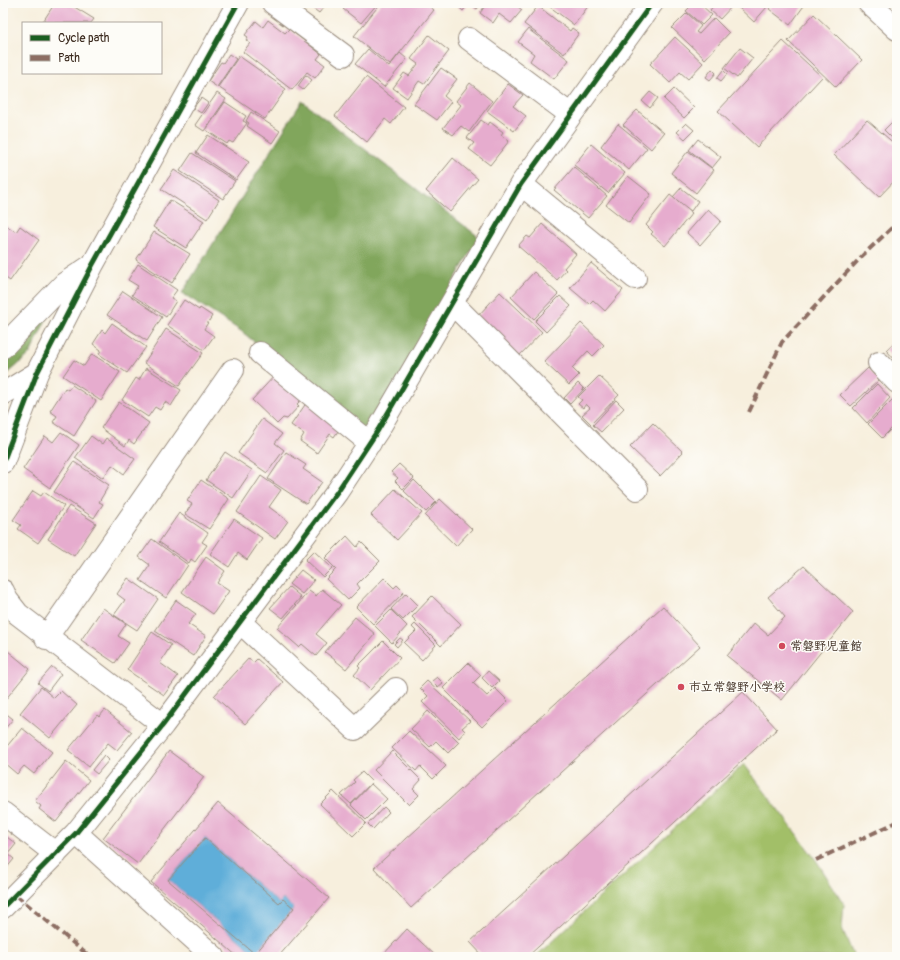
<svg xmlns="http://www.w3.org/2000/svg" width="900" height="960" font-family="Pangolin,'Klee One',sans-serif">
  <rect width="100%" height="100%" fill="#fdfcf7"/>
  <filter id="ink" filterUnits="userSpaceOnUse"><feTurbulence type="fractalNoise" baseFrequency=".025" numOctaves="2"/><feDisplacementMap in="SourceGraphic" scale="8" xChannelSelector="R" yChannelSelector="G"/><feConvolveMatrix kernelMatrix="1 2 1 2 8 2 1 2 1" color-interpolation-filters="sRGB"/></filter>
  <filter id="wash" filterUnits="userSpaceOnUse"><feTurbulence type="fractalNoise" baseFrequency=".012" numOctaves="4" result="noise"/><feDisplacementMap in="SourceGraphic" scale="16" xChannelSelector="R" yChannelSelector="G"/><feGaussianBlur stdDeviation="0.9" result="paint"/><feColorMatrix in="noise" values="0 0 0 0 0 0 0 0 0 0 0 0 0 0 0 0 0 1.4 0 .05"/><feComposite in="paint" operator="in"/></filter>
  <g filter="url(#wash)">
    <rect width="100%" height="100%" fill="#f7efdd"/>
    <path fill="#a2bf67" stroke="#6e7442" d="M744 764 816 860 844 904 842 928 854 957H535Z"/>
    <path fill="#81a65c" stroke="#5e683d" d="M302 101 479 237 367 434 241 331 182 293Z
      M53 305 30 354 3 378V358Z"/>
    <path fill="#5eaed9" stroke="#4c6c7c" d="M205 838 279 903 283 899 294 908 255 954 168 880Z"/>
    <g id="blocks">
      <path fill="#e6acce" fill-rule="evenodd" d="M55 3H68L94 19 91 23H42Z
        M306 3H327L319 13Z
        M348 3H378L361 23 343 9Z
        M381 3H425L434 10 390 65 354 36Z
        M454 3H469L463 11Z
        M469 3H482L477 9Z
        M487 3H519L517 6 522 10 511 23 499 14 493 23 480 13Z
        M545 3H587L589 5 574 25Z
        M694 3H699L712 15 702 25 686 11Z
        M716 3H735L720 19 710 10Z
        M742 3H763L767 7 754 22 738 7Z
        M773 3H806L790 25 769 9Z
        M538 6 570 31 572 28 579 33 564 54 524 24Z
        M687 13 701 26 696 32 699 34 714 18 729 33 705 59 672 28Z
        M814 14 862 60 836 87 788 41Z
        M268 20 285 33 289 29 321 54 317 59 325 65 315 78 307 72 292 90 243 52 250 43 246 40 248 37 245 35 256 21 263 27Z
        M528 29 569 60 554 79 530 61 534 54 518 42Z
        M429 35 449 51 424 84 419 81 407 98 393 88 404 73 409 76 418 64 411 59Z
        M675 37 703 63 688 79 680 72 670 83 650 64Z
        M783 41 822 77 757 147 718 111Z
        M740 48 753 58 737 78 724 68Z
        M368 49 389 67 400 53 407 59 384 87 355 64Z
        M229 54 236 59 217 87 208 81 221 62 223 63Z
        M239 56 286 89 265 119 218 87Z
        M441 68 457 79 444 96 451 102 437 120 414 104Z
        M712 69 716 73 710 80 706 77Z
        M723 70 727 74 721 81 717 78Z
        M306 75 312 80 303 90 298 86Z
        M366 77 404 107 391 124 385 119 367 142 335 116Z
        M470 83 492 101 469 132 461 126 453 135 443 128 461 105 456 101Z
        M508 84 523 95 513 106 526 116 514 131 487 111Z
        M674 89 694 108 684 118 664 99Z
        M650 92 658 98 650 108 642 101Z
        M217 93 226 99 204 131 195 125Z
        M201 98 208 103 201 113 193 108Z
        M225 102 246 116 243 121 247 123 233 143 229 141 227 144 206 130Z
        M637 110 664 133 651 149 623 125Z
        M251 112 280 131 272 143 247 126 249 123 246 121Z
        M897 117V143L884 130Z
        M481 120 488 125 490 122 503 132 501 135 509 141 490 165 469 149 474 143 467 138Z
        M867 120 897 146V178L879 197 834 155Z
        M686 123 694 130 685 139 677 132Z
        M618 124 647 148 629 170 601 146Z
        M208 135 249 162 236 180 196 153Z
        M698 139 721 157 712 168 689 150Z
        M591 144 625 173 608 193 574 165Z
        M688 151 714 170 696 193 671 173Z
        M192 153 235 181 223 199 180 171Z
        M453 158 478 179 450 212 426 191Z
        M574 167 607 196 588 218 554 190Z
        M174 170 219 200 207 219 161 189Z
        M628 176 651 194 629 223 606 205Z
        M681 188 698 201 691 211 673 197Z
        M670 195 692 213 665 246 651 234 653 232 646 225Z
        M170 200 204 221 186 248 153 227Z
        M708 209 721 221 700 245 687 233Z
        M3 223 16 232 20 226 39 240 10 281 3 276Z
        M542 224 576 254 564 268 566 270 557 280 518 246 527 236 530 238Z
        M154 232 190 254 172 283 136 260Z
        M591 263 623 290 605 311 593 300 589 304 570 288Z
        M138 264 177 290 171 298 176 301 166 317 132 295 138 286 128 280Z
        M534 272 558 294 534 319 511 297Z
        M123 291 162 317 147 341 107 315Z
        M500 292 542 332 518 357 477 317Z
        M560 296 571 306 546 332 535 321Z
        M184 300 199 310 200 308 212 316 204 329 214 336 204 350 167 325Z
        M112 323 146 347 127 373 99 354 101 350 93 344 102 330 105 333Z
        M581 323 604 345 593 356 588 351 572 368 579 375 569 385 544 362Z
        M166 329 203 353 179 386 144 363Z
        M897 340V362L886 350Z
        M92 354 120 372 101 401 63 376 74 360 84 366Z
        M146 368 181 390 171 406 165 402 160 410 155 407 148 417 122 400 136 378 139 380Z
        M868 368 879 380 851 406 840 395Z
        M276 374 303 398 297 404 299 406 287 419 283 418 277 424 252 400Z
        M599 376 619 395 591 424 582 415 590 408 586 404 583 408 578 404 582 400 578 397Z
        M578 383 584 389 570 404 564 398Z
        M877 384 890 398 867 423 853 408Z
        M72 385 96 401 74 436 53 422 57 416 50 411 65 388 68 390Z
        M895 397 897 398V423L882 438 868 424Z
        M616 400 624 408 601 432 593 425Z
        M119 402 149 423 134 444 129 440 125 446 101 428Z
        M307 402 342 425 334 437 330 434 317 453 300 441 304 434 291 425Z
        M262 419 282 434 275 443 284 450 267 473 238 453Z
        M653 423 683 452 660 476 630 447Z
        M61 432 79 445 50 488 23 469 45 436 53 442Z
        M91 436 102 444 106 438 135 459 124 474 112 465 103 478 75 458Z
        M225 452 252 470 233 498 206 480Z
        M286 452 306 465 303 469 322 482 306 504 268 479Z
        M74 462 109 485 99 502 103 504 94 518 54 492Z
        M399 464 414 478 403 489 395 481 398 478 391 472Z
        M261 476 281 490 269 507 288 521 275 539 237 512Z
        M201 480 229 499 209 529 185 514 192 504 187 501Z
        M414 480 436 502 426 512 404 491Z
        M395 489 422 513 397 540 371 515Z
        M33 491 41 496 44 492 64 506 38 543 18 529 21 525 13 520Z
        M440 499 472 529 456 546 425 516Z
        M69 506 96 523 74 556 48 539Z
        M179 513 208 533 202 542 207 545 195 562 191 559 189 563 159 542Z
        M234 519 262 538 247 560 238 553 229 567 210 554Z
        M347 536 357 547 361 542 380 561 357 584 360 588 348 600 326 579 336 569 325 558Z
        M152 539 188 565 166 598 140 580 150 565 139 557Z
        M314 551 332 568 323 577 305 560Z
        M206 557 225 571 217 583 229 591 213 614 182 592Z
        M804 566 853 612 782 700 727 656 754 623 768 635 785 617 768 597Z
        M301 570 314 580 302 594 289 584Z
        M128 578 158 599 137 630 114 615 125 600 117 594Z
        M384 578 394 588 397 585 404 592 373 624 356 607Z
        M289 587 301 597 283 618 270 608Z
        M322 589 341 605 316 634 327 643 316 656 302 644 299 647 277 628 309 591 316 596Z
        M406 593 418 605 403 620 391 609Z
        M432 596 461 624 441 646 412 617Z
        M176 600 196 614 188 624 206 636 193 656 155 631Z
        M663 606 700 646 411 908 374 868Z
        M103 608 126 624 118 636 129 643 115 663 81 640Z
        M391 610 407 626 392 643 375 626Z
        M355 617 375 634 346 669 325 652Z
        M415 624 436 645 422 660 404 643 416 631 412 627Z
        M152 632 171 645 160 663 178 676 164 695 127 670Z
        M400 638 403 640 397 647 394 644Z
        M383 641 400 658 370 690 354 675 360 668 358 666Z
        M8 651 30 669 5 700 3 698V657Z
        M249 658 253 663 257 659 283 682 245 724 214 696Z
        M468 663 481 675 473 683 487 696 495 688 508 701 482 727 443 688Z
        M52 667 61 674 48 691 38 683Z
        M488 671 499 681 492 688 482 678Z
        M437 677 443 683 438 687 432 681Z
        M427 681 470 721 462 728 465 731 459 738 422 702 428 696 420 688Z
        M41 687 54 698 61 691 77 705 50 738 20 713Z
        M743 692 777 729 527 957H484L470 942Z
        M105 710 132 732 117 750 108 743 89 767 68 750 97 715 99 717Z
        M3 711 13 719 3 731Z
        M428 711 459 742 448 753 436 741 430 747 411 729Z
        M22 728 52 752 34 774 24 766 17 774 3 762V751Z
        M409 731 446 766 433 779 420 766 416 771 392 748Z
        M169 751 204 777 138 864 103 838Z
        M392 751 421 780 413 789 419 795 409 805 374 770Z
        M104 755 109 760 97 774 92 770Z
        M66 761 89 780 56 822 39 809 41 806 35 801Z
        M362 772 372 782 351 804 341 795 355 782 353 780Z
        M371 784 387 799 366 820 351 805Z
        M333 791 366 823 353 836 320 804Z
        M218 803 329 898 278 957H238L151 882ZM205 838 279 903 283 899 294 908 255 954 168 880Z
        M384 807 389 812 373 829 368 824Z
        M3 834 16 844 8 854 14 859 5 870 3 868Z
        M407 929 437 957H381Z"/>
    </g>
  </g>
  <g filter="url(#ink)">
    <use href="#blocks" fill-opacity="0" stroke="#998c7e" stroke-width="1"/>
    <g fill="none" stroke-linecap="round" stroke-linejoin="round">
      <defs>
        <path id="minor" d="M273 3 343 55
          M869 3 897 29
          M469 39 571 115
          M521 184 635 278
          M453 304 637 489
          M3 347 64 284 91 266
          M260 353 370 443
          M879 363 897 382
          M3 394 37 373
          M3 462 37 373 92 266 238 3
          M3 591 7 600 18 614 163 725
          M240 622 355 729 396 689
          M46 638 233 370
          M3 813 56 854
          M76 833 214 957
          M3 907 76 833 163 725 337 492 378 430 521 184 652 3"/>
      </defs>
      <use href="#minor" stroke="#998c7e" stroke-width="24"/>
      <use href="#minor" stroke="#fff" stroke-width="22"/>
      <path stroke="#8d6e63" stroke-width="4" stroke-dasharray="8 4" stroke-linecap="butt" d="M749 412 782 342 863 255 897 223
        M816 860 897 822
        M16 895 90 957"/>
      <defs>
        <path id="cycleway" d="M3 462 37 373 92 266 238 3
          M3 907 76 833 163 725 337 492 378 430 521 184 652 3"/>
      </defs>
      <use href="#cycleway" stroke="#fdfcf7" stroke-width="8"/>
      <use href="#cycleway" stroke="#1b5e20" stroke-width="5"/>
    </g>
  </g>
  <g fill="#d1495b" stroke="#fdfcf7" stroke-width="1.5">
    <circle cx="782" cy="646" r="4"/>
    <circle cx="681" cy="687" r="4"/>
  </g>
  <g text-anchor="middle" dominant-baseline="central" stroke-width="3" stroke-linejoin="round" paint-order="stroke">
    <g font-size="12" font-weight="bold" fill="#3b2a1e" stroke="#fdfcf7" text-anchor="start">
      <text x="790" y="646">常磐野児童館</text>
      <text x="689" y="687">市立常磐野小学校</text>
    </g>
  </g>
  <rect width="900" height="960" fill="none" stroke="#fdfcf7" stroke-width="16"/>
  <rect x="22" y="22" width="140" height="52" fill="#fdfcf7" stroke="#afa8a0"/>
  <rect x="30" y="35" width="20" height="6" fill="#1b5e20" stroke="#afa8a0"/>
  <text x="58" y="42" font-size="12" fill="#3b2a1e">Cycle path</text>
  <rect x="30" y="55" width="20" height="6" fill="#8d6e63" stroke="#afa8a0"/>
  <text x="58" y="62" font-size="12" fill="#3b2a1e">Path</text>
</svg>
